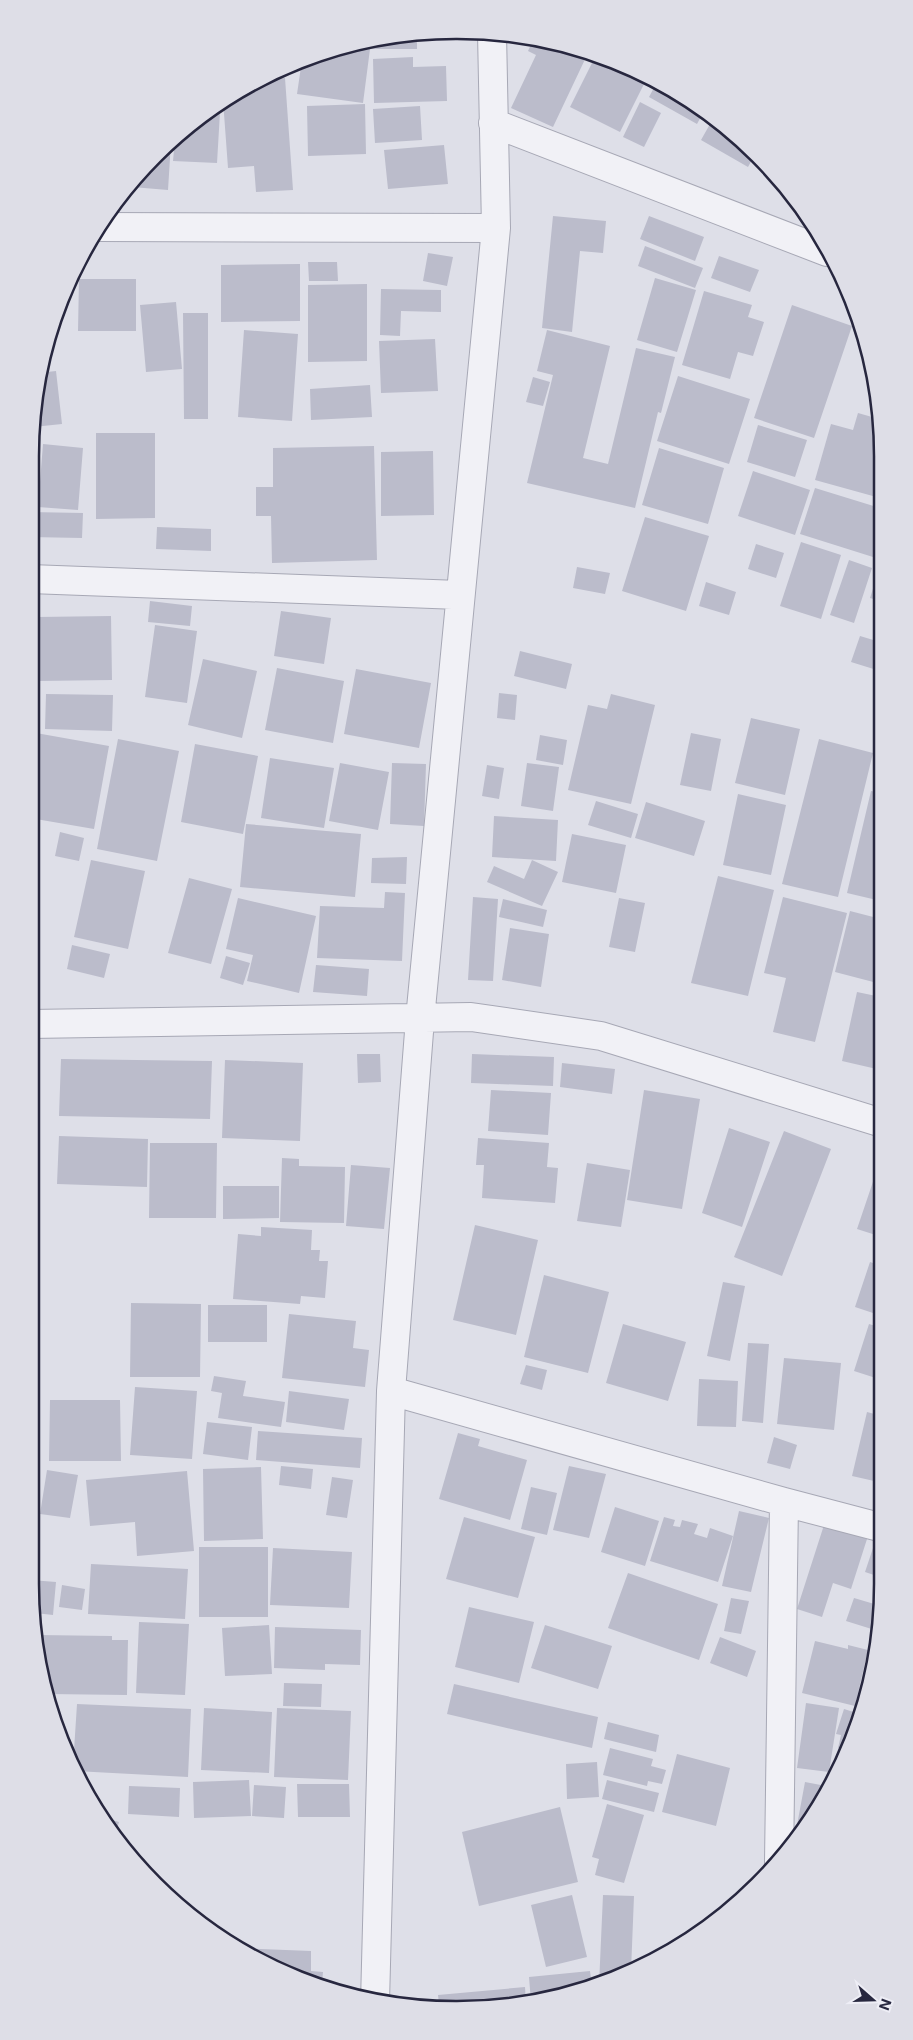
<svg xmlns="http://www.w3.org/2000/svg" width="913" height="2040" font-family="Inter,sans-serif">
  <rect width="100%" height="100%" fill="#dedfe8"/>
  <path fill="#bbbccb" d="M417 34V49H371V39Z
    M534 38 588 53 553 127 511 108 536 55 528 51Z
    M349 46 370 49 363 103 297 94 302 60Z
    M596 55 619 62 647 78 620 132 570 107Z
    M413 57V67L446 66 447 101 374 103 373 59Z
    M285 78 293 190 256 192 254 166 228 168 223 100 261 80Z
    M656 84 704 111 697 124 649 97Z
    M640 102 661 113 644 147 623 137Z
    M365 104 366 154 308 156 307 106Z
    M420 106 422 140 375 143 373 109Z
    M207 112H220L217 163 173 161 175 139Z
    M714 117 754 156 748 167 701 140Z
    M171 142 168 190 132 187V183L155 155Z
    M444 145 448 184 388 189 384 150Z
    M553 216 606 221 603 253 580 251 572 332 542 328Z
    M649 216 704 237 695 261 640 239Z
    M645 246 703 268 695 288 638 266Z
    M428 253 453 257 447 286 423 281Z
    M719 256 759 270 750 292 711 278Z
    M308 262H337L338 281H309Z
    M300 264V321L221 322V265Z
    M655 278 696 290 677 352 637 340Z
    M79 279H136V331H78Z
    M367 284V361L308 362V285Z
    M381 289 441 290V312L401 311 400 336 380 335Z
    M704 291 752 305 748 317 764 322 753 356 738 352 730 379 682 365Z
    M176 302 182 369 146 372 140 305Z
    M792 305 852 326 814 438 754 418Z
    M183 313H208V419H184Z
    M244 330 298 334 292 421 238 417Z
    M547 330 610 346 583 458 608 464 636 348 675 357 661 413 658 412 635 508 527 483 553 375 537 371Z
    M435 339 438 391 381 393 379 341Z
    M56 371 62 424 33 427 38 373Z
    M678 376 750 399 729 464 657 441Z
    M533 377 550 382 543 406 526 402Z
    M370 385 372 417 311 420 310 389Z
    M858 413 879 419 876 437 879 438 880 498 815 480 831 424 853 430Z
    M758 425 807 440 795 477 747 462Z
    M96 433H155V518L96 519Z
    M43 444 83 448 78 510 38 507Z
    M374 446 377 560 272 563 271 516H256V487H273V448Z
    M659 448 724 468 708 524 642 505Z
    M433 451 434 515 381 516V452Z
    M753 471 810 490 795 535 738 516Z
    M815 488 880 508V537L873 557 800 534Z
    M30 512 83 513 82 538 30 537Z
    M645 517 709 536 686 611 622 591Z
    M157 527 211 529V551L156 549Z
    M801 542 841 555 821 619 780 606Z
    M756 544 784 553 776 578 748 569Z
    M849 560 872 568 854 623 830 615Z
    M577 567 610 573 605 594 573 588Z
    M879 570H880V601L870 598Z
    M706 582 736 592 729 615 699 606Z
    M150 601 192 606 190 626 148 622Z
    M281 611 331 618 324 664 274 656Z
    M111 616 112 680 38 681V617Z
    M155 625 197 631 187 703 145 697Z
    M860 636 880 642V671L851 662Z
    M520 651 572 664 566 689 514 676Z
    M203 659 257 671 242 738 188 725Z
    M277 668 344 681 333 743 265 730Z
    M356 669 431 683 419 748 344 734Z
    M499 693 517 695 515 720 497 718Z
    M46 694 113 695 112 731 45 729Z
    M611 694 655 705 631 804 568 790 588 705 607 709Z
    M751 718 800 729 785 795 735 783Z
    M36 733 109 746 94 829 30 818V766Z
    M691 733 721 739 711 791 680 785Z
    M540 735 567 740 563 765 536 760Z
    M118 739 179 751 157 861 97 849Z
    M819 739 873 753 838 897 782 884Z
    M195 744 258 756 243 834 181 822Z
    M270 758 334 768 324 828 261 818Z
    M340 763 389 772 378 830 329 821Z
    M392 763 426 764 424 826 390 824Z
    M527 763 559 767 553 811 521 806Z
    M487 765 504 768 499 799 482 796Z
    M871 791 881 793V901L847 893Z
    M738 794 786 805 771 875 723 865Z
    M596 801 638 814 631 838 588 825Z
    M646 802 705 821 694 856 635 838Z
    M494 816 558 820 556 861 492 857Z
    M246 824 361 834 355 897 240 887Z
    M60 832 84 838 79 861 55 856Z
    M572 834 626 845 616 893 562 882Z
    M407 857 406 884 371 883 372 858Z
    M91 860 145 871 128 949 74 937Z
    M532 860 558 872 542 906 487 882 494 866 524 879Z
    M718 876 774 890 748 996 691 983Z
    M189 878 232 889 211 964 168 953Z
    M385 892 405 893 402 961 317 958 320 906 384 908Z
    M473 897 498 899 493 981 468 980Z
    M783 897 847 913 815 1042 773 1032 786 978 764 973Z
    M238 898 316 916 299 993 247 981 253 955 226 949Z
    M619 898 645 903 635 952 609 947Z
    M503 899 547 910 543 927 499 917Z
    M850 911 881 919V984L835 972Z
    M510 928 549 934 541 987 502 980Z
    M72 945 110 954 104 978 67 969Z
    M226 956 250 963 243 985 220 978Z
    M316 965 369 969 367 996 313 992Z
    M857 992 881 997V1070L842 1061Z
    M357 1054H380L381 1082 358 1083Z
    M472 1054 554 1057 553 1086 471 1083Z
    M61 1059 212 1061 210 1119 59 1116Z
    M225 1060 303 1063 300 1141 222 1138Z
    M562 1063 615 1069 612 1094 560 1087Z
    M491 1090 551 1093 548 1135 488 1131Z
    M644 1090 700 1099 682 1209 627 1200Z
    M729 1128 770 1142 742 1227 702 1213Z
    M784 1131 831 1149 782 1276 734 1257Z
    M59 1136 148 1139 147 1187 57 1184Z
    M478 1138 549 1143 547 1167 558 1168 555 1203 482 1198 484 1165H476Z
    M150 1143H217L216 1218H149Z
    M282 1158 299 1159V1166L345 1167 344 1223 280 1222Z
    M881 1158H882V1237L857 1229Z
    M587 1163 630 1170 621 1227 577 1221Z
    M351 1165 390 1168 384 1229 346 1226Z
    M223 1186H279V1218L223 1219Z
    M475 1225 538 1240 516 1335 453 1320Z
    M261 1227 312 1230 311 1250H320L319 1261H328L325 1298 301 1296 300 1304 233 1299 238 1234 261 1236Z
    M870 1262 882 1266V1316L855 1307Z
    M544 1275 609 1292 588 1373 524 1357Z
    M723 1282 745 1286 730 1361 707 1356Z
    M131 1303 201 1304 200 1377H130Z
    M208 1305H267V1342H208Z
    M289 1314 356 1321 353 1348 369 1350 365 1387 282 1378Z
    M623 1324 686 1342 668 1401 606 1383Z
    M869 1324 882 1328V1380L854 1371Z
    M748 1343 769 1344 763 1423 742 1421Z
    M784 1358 841 1363 834 1430 777 1424Z
    M526 1365 547 1370 542 1390 520 1384Z
    M214 1376 246 1381 243 1396 285 1402 281 1427 218 1418 222 1393 211 1391Z
    M699 1379 738 1381 736 1427 697 1426Z
    M135 1387 197 1391 192 1459 130 1455Z
    M289 1391 349 1399 344 1430 286 1422Z
    M50 1400H120L121 1461H49Z
    M867 1412 882 1416 883 1483 852 1476Z
    M207 1422 252 1427 248 1460 203 1454Z
    M258 1431 362 1438 360 1468 256 1460Z
    M458 1433 480 1439 478 1446 527 1460 510 1520 439 1499Z
    M774 1437 797 1445 790 1469 767 1463Z
    M281 1466 313 1469 311 1489 279 1485Z
    M569 1466 606 1474 589 1538 553 1530Z
    M261 1467 263 1539 204 1541 203 1469Z
    M47 1470 78 1475 70 1518 40 1514Z
    M187 1471 194 1551 137 1556 135 1522 90 1526 86 1480Z
    M332 1477 353 1480 347 1518 326 1515Z
    M531 1487 557 1493 547 1535 521 1529Z
    M615 1507 659 1521 645 1566 601 1552Z
    M739 1511 769 1518 751 1592 722 1586Z
    M464 1517 535 1537 518 1598 446 1579Z
    M664 1517 675 1520 673 1526 680 1527 682 1520 698 1524 694 1534 707 1538 710 1528 733 1536 718 1582 650 1561Z
    M824 1525 867 1539 851 1589 833 1583 822 1617 797 1609Z
    M199 1547H268V1617H199Z
    M273 1548 352 1552 349 1608 270 1605Z
    M873 1548 883 1551V1578L865 1572Z
    M91 1564 188 1569 185 1619 88 1614Z
    M628 1573 718 1604 699 1660 608 1628Z
    M31 1580 56 1582 53 1615 35 1613Z
    M62 1585 85 1589 82 1610 59 1607Z
    M731 1598 749 1601 741 1634 724 1631Z
    M854 1598 881 1606 878 1631 846 1621Z
    M469 1607 534 1622 519 1683 455 1667Z
    M139 1622 189 1624 185 1695 136 1693Z
    M269 1625 272 1674 225 1676 222 1628Z
    M545 1625 612 1646 598 1689 531 1668Z
    M275 1627 361 1630 360 1665 325 1664V1670L274 1668Z
    M38 1635 112 1636V1640H128L127 1695 48 1694Z
    M720 1637 756 1651 747 1677 710 1663Z
    M815 1641 848 1649V1645L868 1650 855 1706 802 1693Z
    M871 1657 876 1658 875 1667 863 1706Z
    M284 1683 322 1684 321 1707 283 1706Z
    M454 1684 598 1717 592 1748 447 1714Z
    M806 1703 839 1708 829 1772 797 1768Z
    M77 1704 191 1709 188 1777 75 1771 73 1766Z
    M204 1708 272 1712 269 1773 201 1770Z
    M277 1708 351 1711 348 1780 274 1777Z
    M844 1709 860 1714 851 1746 840 1764 843 1750 838 1748 841 1735 836 1734Z
    M608 1722 659 1735 656 1752 604 1739Z
    M610 1748 653 1759 651 1766 666 1770 662 1784 648 1781 647 1786 603 1775Z
    M677 1754 730 1768 716 1826 662 1812Z
    M597 1762 599 1797 567 1799 566 1764Z
    M249 1780 251 1816 194 1818 193 1782Z
    M607 1780 659 1793 654 1812 602 1799Z
    M805 1782 826 1786 795 1836Z
    M297 1784H349L350 1817H298Z
    M254 1785 286 1787 284 1818 252 1816Z
    M129 1786 180 1788 179 1817 128 1814Z
    M607 1804 644 1815 624 1883 595 1875 599 1859 592 1857Z
    M560 1807 578 1882 479 1906 462 1832Z
    M102 1817 119 1822 115 1836 110 1829Z
    M130 1857 145 1859 143 1871 136 1864Z
    M572 1895 587 1957 546 1967 531 1905Z
    M603 1895 634 1896 631 1971 599 1985Z
    M237 1948 311 1951V1971L323 1972 322 1983 244 1953Z
    M590 1971 592 1988 531 2002 529 1977Z
    M525 1987 526 2003 512 2006 439 2004 438 1995Z"/>
  <g fill="none" stroke-linecap="round" stroke-linejoin="round">
    <defs>
      <path id="minor" d="M493 123 827 252
        M98 227 496 228
        M30 579 459 595
        M30 1024 471 1017 601 1036 882 1123
        M391 1391 784 1502 883 1528
        M779 1862 784 1502
        M375 2002 391 1391 420 1019 496 228 492 33"/>
    </defs>
    <use href="#minor" stroke="#a7a8b5" stroke-width="30"/>
    <use href="#minor" stroke="#f1f1f6" stroke-width="28"/>
  </g>
  <path d="M0 0H913V2040H0ZM456 39H457A417 417 0 0 1 874 456V1584A417 417 0 0 1 457 2001H456A417 417 0 0 1 39 1584V456A417 417 0 0 1 456 39Z" fill="#dedee7" fill-rule="evenodd"/>
  <path fill="none" stroke="#27273f" stroke-width="2.5" d="M456 39H457A417 417 0 0 1 874 456V1584A417 417 0 0 1 457 2001H456A417 417 0 0 1 39 1584V456A417 417 0 0 1 456 39Z"/>
  <g transform="translate(873 2000) rotate(110)" stroke="#eeeef6" stroke-width="4" paint-order="stroke">
  <path d="M0-4L9 19L0 12L-9 19Z" fill="#27273f"/>
  <text y="-8" font-size="14" font-weight="bold" text-anchor="middle" fill="#27273f">N</text>
  </g>
</svg>
